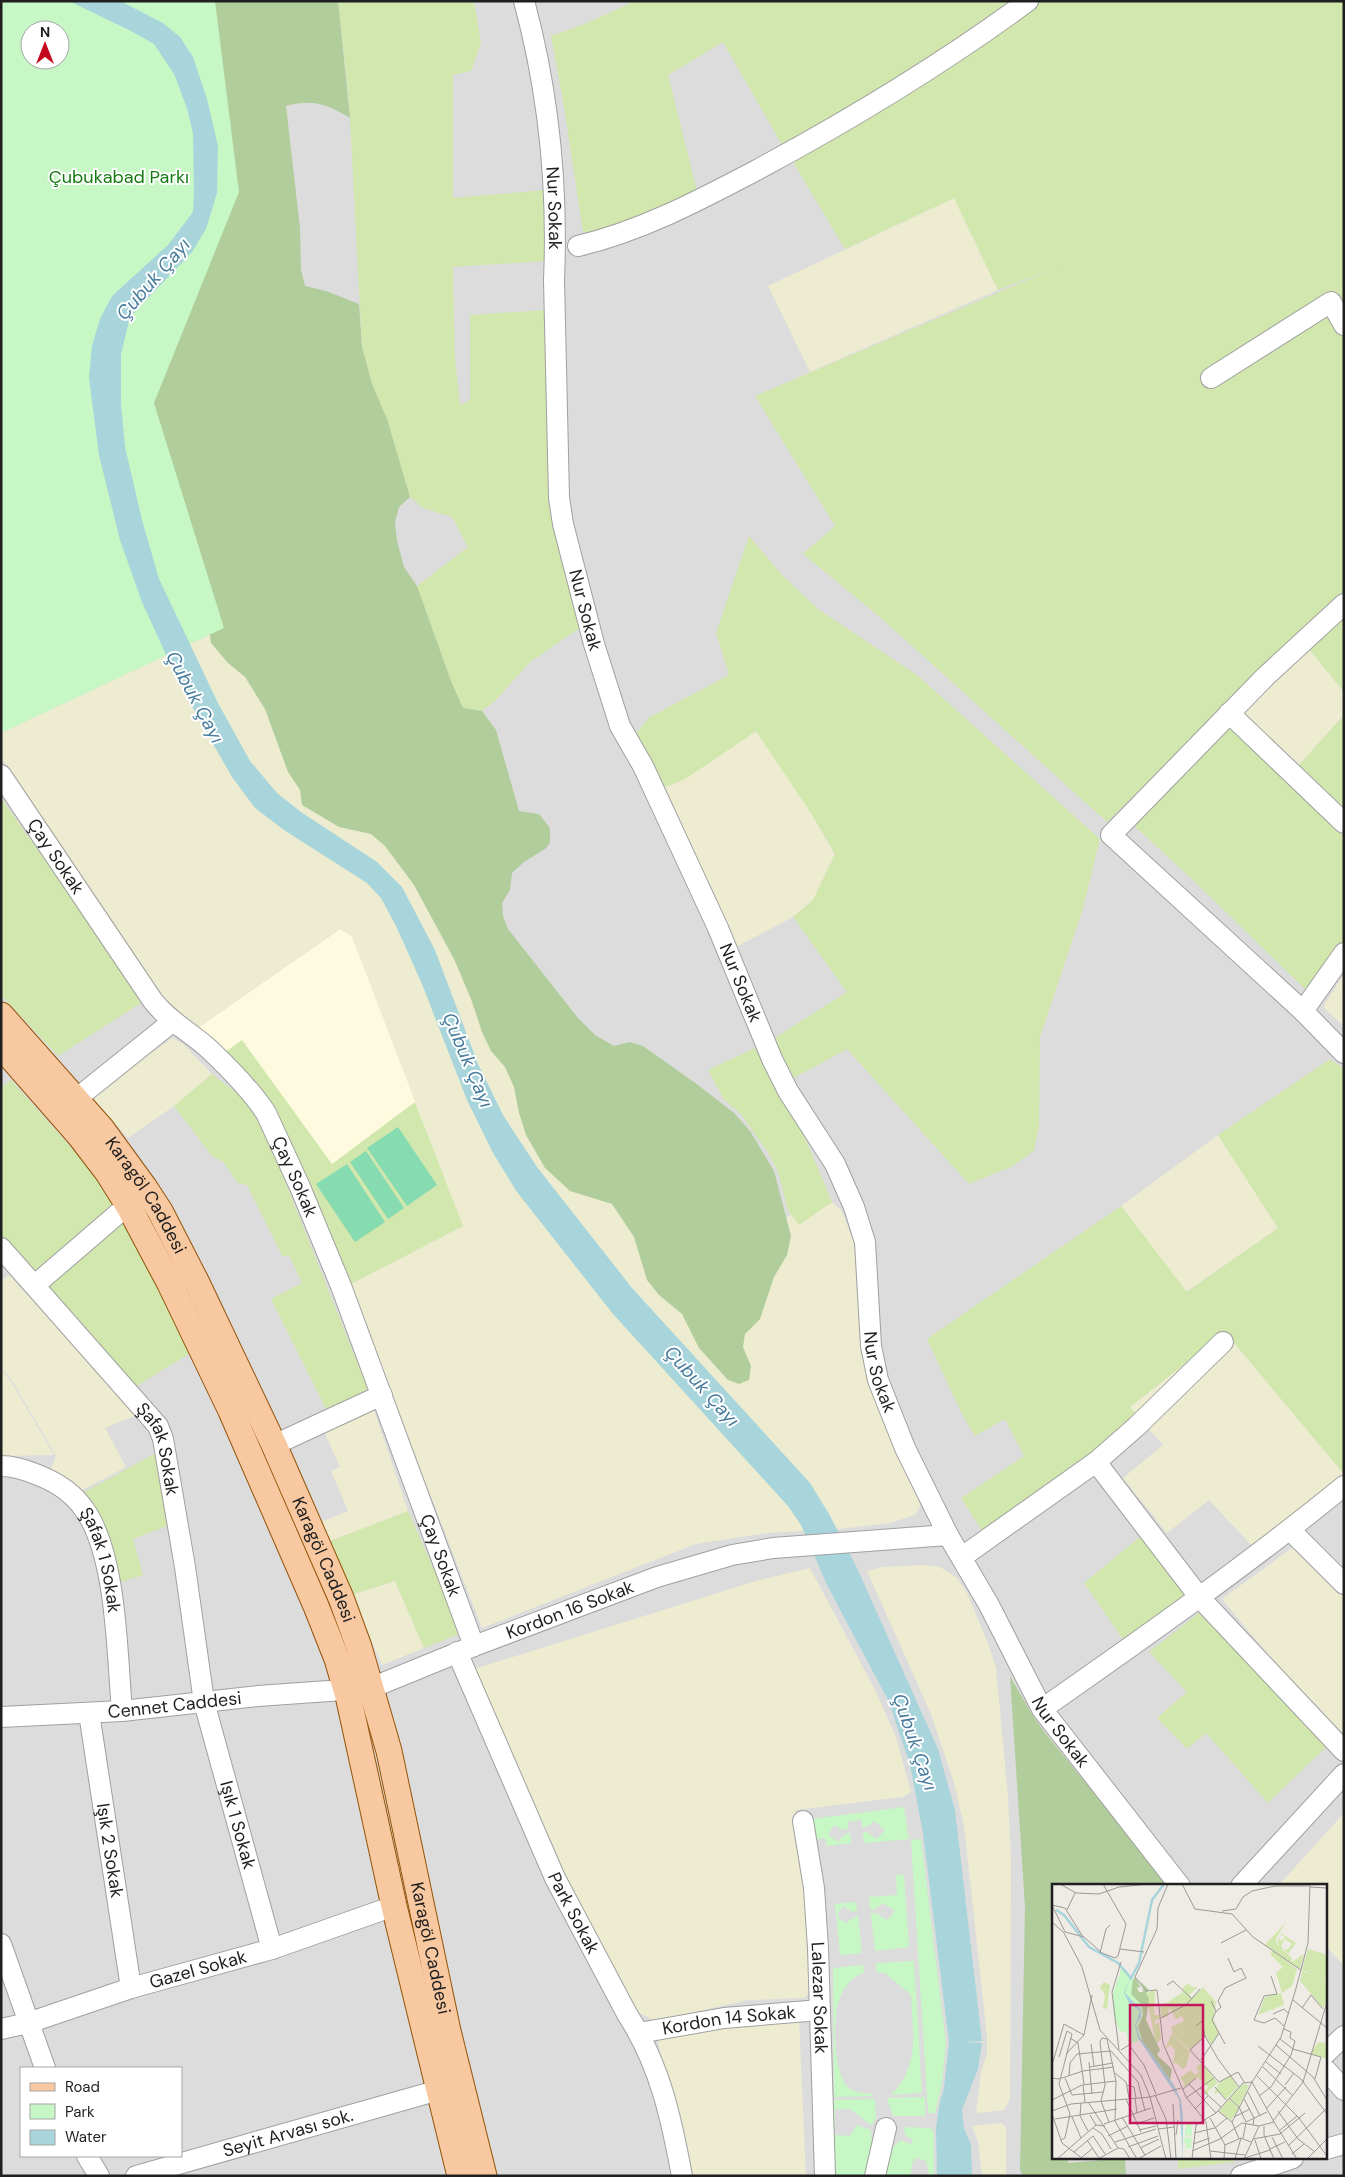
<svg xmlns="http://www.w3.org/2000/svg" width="1345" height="2177" font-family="'DM Sans',sans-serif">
  <rect width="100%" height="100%" fill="#efebe5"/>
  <path fill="#dddcdc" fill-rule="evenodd" d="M1 1H1344V2176H1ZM30 30H60V60H30ZM1054 1886H1326V2158H1054ZM21 2068H181V2156H21Z"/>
  <path fill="#fefadf" d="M340 929 352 936 463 1226 332 1241 278 1115 266 1096 218 1045 199 1027Z"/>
  <path fill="#edecd1" d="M954 198 998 290 810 372 768 286Z
    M224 628 764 1231 818 1198 832 1202 842 1211 857 1252 920 1506 915 1515 890 1523 840 1529 768 1533 696 1544 482 1628 349 1285 463 1226 352 936 339 929 199 1027 183 1017 164 999 1 758V733Z
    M1309 649 1344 692V715L1297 767 1243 713Z
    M756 731 811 813 835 855 813 900 793 917 736 947 665 787 685 779Z
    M1344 974V1026L1326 1010 1324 1005Z
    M173 1038 183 1044 212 1074 174 1106 128 1138 90 1095Z
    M1218 1135 1278 1228 1186 1292 1121 1206Z
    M9 1275 137 1415 105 1428 126 1467 77 1493 49 1474 56 1456 13 1382 1 1367V1281Z
    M1225 1332 1344 1474V1477L1254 1548 1209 1500 1167 1533 1123 1478 1163 1445 1130 1407Z
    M1 1369 12 1383 54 1455 1 1456Z
    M373 1407 408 1511 328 1542 318 1523 348 1511 331 1471 340 1467 322 1427Z
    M1296 1545 1344 1595V1734L1276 1664 1222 1599Z
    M924 1565 940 1567 957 1578 967 1593 989 1646 996 1668 1008 1797 1011 1859 1010 2098 1004 2110 976 2113 981 2072 987 2054V2036L964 1826 954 1783 931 1714 867 1571 882 1567Z
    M810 1568 874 1688 896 1737 911 1792 903 1797 796 1810 794 1818 806 1885 811 1942 809 1993 804 1998 748 2000 655 2021 636 2011 564 1879 474 1669 756 1581Z
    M395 1581 424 1648 382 1665 351 1595Z
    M1344 1813V1966L1326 1946V1886H1278Z
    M799 2020 806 2176H686L657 2036Z
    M1001 2123 1006 2127V2176H982L978 2141 972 2126Z"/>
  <path fill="#d1e7ad" d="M338 1H474L481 43 471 71 453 75V198L544 190 546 261 453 267 455 358 460 405 470 400V315L544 310 548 397 581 627 529 663 495 701 482 711 463 708 451 681 417 586 468 547 452 517 423 508 410 497 387 419 372 384 362 347 349 101Z
    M635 1H1017L785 150 723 42 668 75 698 195 584 238 564 107 551 36 587 23Z
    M1034 1H1344V593L1107 822 881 618 803 554 835 526 755 396 1060 266 998 290 954 198 845 249 790 157Z
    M749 536 781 574 818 609 917 675 1100 839 1082 912 1040 1037 1039 1127 1034 1151 1013 1166 969 1184 847 1049 792 1079 773 1039 847 992 793 917 813 900 835 854 811 813 756 731 685 779 665 787 635 736 648 718 729 675 716 633Z
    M1344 615V692L1309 649Z
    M1344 715V812L1297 767Z
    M1229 726 1344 836V943L1307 991 1194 881 1129 821Z
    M1 798 144 1001 58 1056 1 995Z
    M242 1040 332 1164 415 1102 463 1226 349 1285 278 1115 266 1096 225 1052Z
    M755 1048 806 1140 832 1202 799 1225 788 1211 778 1172 769 1154 740 1113 724 1100 708 1070Z
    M1330 1059 1344 1069V1474L1225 1332 1130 1407 1140 1419 986 1537 961 1498 1024 1456 1005 1419 975 1436 962 1414 927 1339 1121 1206 1187 1292 1278 1228 1218 1135Z
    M212 1074 237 1093 251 1108 260 1125 279 1166 367 1387 365 1393 326 1409 271 1299 302 1283 289 1255 283 1257 247 1185 238 1183 223 1162 212 1156 174 1106Z
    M11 1080 90 1169 114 1208 35 1278 1 1241V1088Z
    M125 1216 192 1352 133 1388 45 1286Z
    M156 1453 170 1525 133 1539 143 1575 121 1582 107 1537 81 1494Z
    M408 1511 462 1633 424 1648 395 1581 351 1595 328 1542Z
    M1141 1536 1188 1598 1127 1645 1084 1583Z
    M1200 1612 1330 1743 1268 1803 1206 1733 1187 1749 1157 1718 1187 1692 1149 1652Z
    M1178 2158H1233L1234 2162 1178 2169Z"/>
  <path fill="#b0cd9b" d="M157 1H338L350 118C327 104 312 99 286 106L300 228 301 270 305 286 326 291 359 304 362 347 372 384 387 419 410 497 399 507 395 522 397 541 404 567 417 586 451 681 463 708 482 711 496 730 519 811 539 814 550 828V843L545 849 524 862 512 873 510 890 502 903 503 916 508 929 578 1018 595 1035 614 1046 630 1042 643 1046 698 1085 734 1113 750 1131 774 1171 791 1236 787 1255 774 1277 760 1319 745 1334 743 1347 751 1366 749 1380 739 1384 728 1380 699 1348 682 1314 659 1295 647 1280 634 1237 612 1204 570 1191 545 1168 526 1135 519 1113 514 1087 505 1067 491 1051 482 1032 471 999 454 959 414 885 385 846 371 834 339 827 302 805 300 790 288 772 265 709 245 677 228 663 211 643 208 624 170 560 142 316Z
    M1010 1676 1033 1716 1046 1734 1169 1886H1054V2158H1068V2163L1125 2158 1126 2176H1023L1020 2170 1025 1907Z"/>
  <path fill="#c6f7c4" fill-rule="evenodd" d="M1 1H215L239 192 154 403 224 628 1 733ZM30 30H60V60H30Z
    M904 1807 909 1839 864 1843 863 1832H867L876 1839 885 1830 874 1821 867 1827H862L861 1820 848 1822V1829L843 1830 834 1825 828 1835 838 1842 845 1834 850 1833 851 1843 827 1846 825 1838 813 1840 811 1819Z
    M921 1839 946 2043 942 2083 935 2113H928L911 1840Z
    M896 1875H904L909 1947 875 1951 871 1914 876 1913 887 1920 895 1911 883 1903 875 1909 870 1910 869 1897 897 1895Z
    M856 1902 857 1911 852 1912 844 1906 838 1912V1918L846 1923 858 1915 862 1953 840 1955 835 1904Z
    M914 1961 922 2093 891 2095C920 2066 913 2032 911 1995L885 1973H877L876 1963Z
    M863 1965 864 1973C849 1977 840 1993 837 2008 833 2025 834 2078 850 2089 856 2093 865 2093 872 2094V2096L834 2097 833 1968Z
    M925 2097V2116H893L887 2098Z
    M875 2099 876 2118 871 2125 850 2109H835V2135L850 2136 857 2125 871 2130V2137L877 2145 869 2176H831L830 2100Z
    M904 2127 931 2128 934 2133V2176H929L926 2161 916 2158 912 2163 911 2176H883L890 2150 901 2140 911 2144 913 2140 905 2135Z"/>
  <path fill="#86dbb0" d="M398 1127 437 1185 407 1206 367 1148Z
    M366 1151 404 1208 388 1219 350 1162Z
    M347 1164 385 1222 355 1242 316 1184Z"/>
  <path fill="#a7d5db" d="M69 1H120L163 23 180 37 193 57 207 99 218 146 217 193 206 229 192 252 130 317 121 354V404L125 447 142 520 159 579 218 703 250 761 277 793 301 812 377 862 402 887 435 950 478 1064 503 1115 537 1167 632 1288 810 1483 829 1514 857 1568 938 1749 955 1810 982 2041 963 2042 982 2043 978 2069 962 2110 964 2128 971 2145 972 2176H937L936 2128 939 2106 944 2088 949 2042 923 1833 910 1765 889 1702 827 1585 801 1525 788 1506 613 1314 517 1192 493 1153 467 1100 422 984 396 926 381 898 367 883 284 830 255 808 232 777 197 716 168 659 142 602 120 540 99 455 89 378 92 346 100 319 112 296 168 245 193 212 194 192 193 133 187 108 174 74 154 44 131 31Z"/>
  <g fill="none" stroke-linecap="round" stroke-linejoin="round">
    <defs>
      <g id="minor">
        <path id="s1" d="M524 1C549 93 558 185 554 280L559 498 563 524 594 644 620 726 643 766 718 928 772 1059 788 1091 835 1164 854 1207 865 1242 871 1346 878 1380 905 1448 948 1535 989 1605 1042 1709 1180 1886"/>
        <path d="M578 246C641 231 698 201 755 171 850 120 941 65 1028 1"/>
        <path d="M1211 378 1331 302 1344 325"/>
        <path d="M1344 604 1265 677 1111 835 1303 1011 1344 1053"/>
        <path d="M1229 713 1344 823"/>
        <path id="s2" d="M1 775 153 1001C171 1023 189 1031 209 1049 229 1068 251 1090 266 1113L300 1187 341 1286 474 1646"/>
        <path d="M1303 1011 1344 953"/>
        <path d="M76 1099 172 1022"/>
        <path id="s3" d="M1 1248 158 1426 163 1439 185 1567 204 1702 272 1949"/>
        <path d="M35 1285 128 1205"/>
        <path d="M274 1445 382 1395"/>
        <path d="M1096 1462 1200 1598 1344 1751"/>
        <path id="s4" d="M1 1466C14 1466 26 1470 38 1475 56 1482 73 1493 84 1509 117 1554 117 1655 122 1711"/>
        <path d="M1290 1530 1344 1584"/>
        <path d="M962 1557 1096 1462 1136 1427 1223 1342"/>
        <path id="s5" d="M457 1652 555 1878 627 2014C660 2065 671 2117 682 2176"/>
        <path d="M1042 1709C1145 1637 1247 1565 1344 1486"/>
        <path id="s6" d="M89 1713 131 1988"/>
        <path id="s7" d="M1 1717 122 1711 258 1696 371 1688 474 1646 657 1577 732 1555 773 1548 948 1535"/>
        <path id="s8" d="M803 1821 814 1888 818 1948 825 2176"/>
        <path d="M1241 1886 1344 1774"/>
        <path d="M1 1944 45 2068"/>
        <path id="s9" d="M1 2029 28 2023 131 1988 272 1949 394 1906"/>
        <path id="s10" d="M639 2033 724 2018 820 2010"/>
        <path d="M1326 2053 1344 2036"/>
        <path d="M1326 2070 1344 2090"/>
        <path d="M1326 2149 1344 2144"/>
        <path d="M87 2156 99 2176"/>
        <path id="s11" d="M136 2176 439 2090"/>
        <path d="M875 2176 886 2128"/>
        <path d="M1241 2176 1293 2158"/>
      </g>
      <g id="major">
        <path id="s12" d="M1 1015 102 1129 145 1188 160 1211 197 1283 274 1445 341 1598 359 1647 389 1751 448 2031 484 2176"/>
        <path d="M1 1046 79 1135 108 1173 128 1205 170 1284 231 1411 316 1606 337 1659 349 1700 394 1906 460 2176"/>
      </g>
    </defs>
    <use href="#minor" stroke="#a0a0a0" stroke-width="22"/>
    <use href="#major" stroke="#935306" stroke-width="27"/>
    <use href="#minor" stroke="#fff" stroke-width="20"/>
    <use href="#major" stroke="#f8c8a1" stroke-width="25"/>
  </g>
  <g text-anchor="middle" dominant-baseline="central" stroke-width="4" stroke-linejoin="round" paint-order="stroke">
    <g font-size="18" fill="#147910" stroke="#fff">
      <text x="119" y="177">Çubukabad Parkı</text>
    </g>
    <g font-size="18" fill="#1f1f1f" stroke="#fff">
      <text stroke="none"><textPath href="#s1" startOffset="210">Nur Sokak</textPath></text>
      <text stroke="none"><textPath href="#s1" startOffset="615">Nur Sokak</textPath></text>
      <text stroke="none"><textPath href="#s2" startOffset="98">Çay Sokak</textPath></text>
      <text stroke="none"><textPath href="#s1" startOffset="1020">Nur Sokak</textPath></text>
      <text stroke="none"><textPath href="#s2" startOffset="502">Çay Sokak</textPath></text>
      <text stroke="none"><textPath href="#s12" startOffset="232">Karagöl Caddesi</textPath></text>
      <text stroke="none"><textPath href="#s1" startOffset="1440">Nur Sokak</textPath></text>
      <text stroke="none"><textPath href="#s3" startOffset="259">Şafak Sokak</textPath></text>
      <text stroke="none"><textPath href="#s2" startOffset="908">Çay Sokak</textPath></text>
      <text stroke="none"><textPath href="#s12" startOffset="638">Karagöl Caddesi</textPath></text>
      <text stroke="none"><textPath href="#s4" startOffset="151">Şafak 1 Sokak</textPath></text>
      <text stroke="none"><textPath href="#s7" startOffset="585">Kordon 16 Sokak</textPath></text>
      <text stroke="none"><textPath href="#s7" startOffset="174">Cennet Caddesi</textPath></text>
      <text stroke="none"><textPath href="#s1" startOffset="1845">Nur Sokak</textPath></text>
      <text stroke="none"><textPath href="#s3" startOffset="645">Işık 1 Sokak</textPath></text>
      <text stroke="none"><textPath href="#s6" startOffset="139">Işık 2 Sokak</textPath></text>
      <text stroke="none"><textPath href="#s5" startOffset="286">Park Sokak</textPath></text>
      <text stroke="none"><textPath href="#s12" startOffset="1042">Karagöl Caddesi</textPath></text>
      <text stroke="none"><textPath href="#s9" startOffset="206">Gazel Sokak</textPath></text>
      <text stroke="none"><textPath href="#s8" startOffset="178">Lalezar Sokak</textPath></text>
      <text stroke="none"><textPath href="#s10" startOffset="91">Kordon 14 Sokak</textPath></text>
      <text stroke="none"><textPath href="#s11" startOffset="158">Seyit Arvası sok.</textPath></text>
    </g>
    <g font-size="19" font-style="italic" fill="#487c9c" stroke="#fff">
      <text transform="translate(153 279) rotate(-49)">Çubuk Çayı</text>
      <text transform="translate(195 697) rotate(62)">Çubuk Çayı</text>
      <text transform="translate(468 1060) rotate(67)">Çubuk Çayı</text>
      <text transform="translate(702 1386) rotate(48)">Çubuk Çayı</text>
      <text transform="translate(915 1742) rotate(71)">Çubuk Çayı</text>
    </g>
  </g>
  <g transform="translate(1052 1884)">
    <rect width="275" height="275" fill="#efebe5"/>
    <path d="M234 38 224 54 225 61 240 74V78L252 70 248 85 213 61ZM229 49 244 59 236 70 232 65H236L240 60 233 55 229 61 231 67 226 62V54L230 57 233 53 229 50 227 54ZM256 65 273 70 275 75V95H270L275 96V116L271 124 248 97 250 87 267 94 250 86ZM221 67 245 85 240 102 230 109 224 89 231 83 218 70ZM52 98 58 101 55 125 51 124 53 111 48 103ZM136 99 140 103H146L137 111 140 114 151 103 164 118 161 135 167 148 159 161 154 152 138 166 121 151 119 143 132 137 130 132 124 135 117 123 116 132 110 134 108 123 131 108 136 114 130 105ZM103 106 102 131H107L108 135 103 136V141L107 138 109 155 104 160 94 109ZM229 109 232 121 206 131 213 113ZM119 150 138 167 134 183 130 185 124 178 121 180 123 167 119 161 114 164ZM267 158 275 159V175L258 169ZM150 179 166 199 156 207V212L152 207 156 203 145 193 131 204 133 200 128 194 139 186 143 191 147 188 144 183ZM178 192 186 203 174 215 168 208 162 210 167 199ZM191 200 197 201 187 222 178 214ZM177 215 187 224 179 236 167 227Z" fill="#d1e7ad"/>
    <path d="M83 93 89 104 85 103 87 108H91L90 104 93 107 87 96 97 106 94 109 97 115 94 136 108 166 105 171 120 185 118 196 89 156 74 107Z" fill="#b0cd9b"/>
    <path d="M70 83 81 94 79 110 90 121 91 131 86 143 90 155 77 161 74 147 68 148 62 134 61 109ZM134 240H139L140 247 139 253 136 250 133 254H140L139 264 133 265 135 260 132 259V265Z" fill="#c6f7c4"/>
    <path d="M78 94 73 109 89 126V133L84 140 87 152 122 201 129 216 131 232V275L127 215 86 154 83 142 88 127 77 119 72 109Z" fill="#a7d5db"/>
    <path fill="none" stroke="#a7d5db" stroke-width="2.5" d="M4 26 12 31 37 63 66 79 79 94M78 96 87 79 100 16 112 0"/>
    <path fill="none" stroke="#9c9996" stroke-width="1" d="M8 0 24 9 47 10 67 3 96 0M116 0 106 24 105 45 83 93 94 107 105 106 111 159 134 213 154 238 159 275M130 0 143 25 180 30 201 53 249 86M258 3 275 4M0 21 13 24 31 53M0 21 13 48M15 26 23 9M170 27 184 25 191 13 200 7 223 2H257M0 38 12 49 30 83 48 146 89 191 98 213 114 275M13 48 32 53 50 69 63 74 66 72 74 40 51 0M169 59 194 46M68 65 92 68M48 69 54 45 58 41M219 92 225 110 212 112 202 136 212 139 223 134 232 142M115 101 121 97 139 114M241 116 275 144M159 117 164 127 160 136 173 160M250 124 259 111 271 125M164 128 169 123 166 117 173 104 194 94 189 84 182 88 176 74M221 130 232 125 237 130M109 134 135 120 148 105M144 142 150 137 153 152 166 175 187 203M153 152 138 166 167 198 186 188 192 198M18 154 26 159 32 200M228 155 241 165 269 173 263 195M39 160 42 182M224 161 261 193 275 216M206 162 249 195 275 230M67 166 60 108 69 78M69 166 77 161 92 181 104 210M14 170 32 151 40 111M7 173 15 147 20 150 7 200 18 230 13 254 9 256M149 176 167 149M37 178 40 210M214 178 229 190M0 181 12 140 32 151M38 183 61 179M211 183 241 212M63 189 74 198 77 214M17 192 18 179 25 170 59 167 86 198 93 227M205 192 247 234 275 272M0 194 7 195 31 187 62 183M13 194 20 211 51 208M137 200 164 229M31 201 33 218M75 201 82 203 84 214M233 201 242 189M163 203 174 216M148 204 169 223M130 206 144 194M196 208 208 232M103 211 114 235 119 275M207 212 219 203 239 171 243 157 238 154 239 148 232 145M83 214 85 229M134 214 162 194M177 214 187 223 194 238 215 228M74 215 89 248M192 215 202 234 201 241M0 216 30 201 64 197M36 218 66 264M29 219 28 232 36 247M121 220 124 275M143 225 156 212M214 225 234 203M0 227 19 220 98 213 129 204M166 227 180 238M226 227 246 255 263 268M0 230 10 259 31 275M38 231 44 241 53 242M20 233 29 254M70 233 93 271M182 233 198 225M158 234 173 261 172 275M3 235 65 225M221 237 251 198 275 118M57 238 49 217 53 201 48 158 50 154 55 155 64 197 63 237 85 275M222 238 245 275M52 240 99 224M84 240 102 234M212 242V251L222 275M41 244 50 250 59 265M106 245 122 243M87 246 104 242M227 247 245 232M142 249 163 244 175 234M124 251 126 236M56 252 76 242M220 253 231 275M191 254 194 239M201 255 228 250 253 229M35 256 47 274M203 256 209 275M63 258 104 245M141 260 158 254M173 261 189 254 199 258M236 262 275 224M76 263 106 252M88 264 107 255M218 265 233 258M140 267 168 255 190 239 207 242M158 267 193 271M22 268 41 252 53 270M240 270 252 260M29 274 41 264M193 274 218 266M5 275 44 241M46 275 66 264 72 265 78 275M86 275 109 262M140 275 144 241 164 229 191 199 200 198 180 238 187 255M183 275 189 254M192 275 207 242 222 238 200 198 229 153 243 108 256 59 258 0M255 275 275 255"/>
    <path fill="#c2185b" fill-opacity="0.15" stroke="#c2185b" stroke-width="2.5" d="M78 121H151V239H78Z"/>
    <rect width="275" height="275" fill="none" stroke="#1f1f1f" stroke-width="2.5"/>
  </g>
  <rect width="1345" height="2177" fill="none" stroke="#1f1f1f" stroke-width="5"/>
  <rect x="20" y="2067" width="162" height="90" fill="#ffffff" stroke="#a5a5a5"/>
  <rect x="30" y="2083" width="25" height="8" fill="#f8c8a1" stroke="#a5a5a5"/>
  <text x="65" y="2092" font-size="15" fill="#1f1f1f">Road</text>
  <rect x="30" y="2104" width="25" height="15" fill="#c6f7c4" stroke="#a5a5a5"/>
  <text x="65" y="2117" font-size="15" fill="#1f1f1f">Park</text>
  <rect x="30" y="2130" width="25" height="15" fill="#a7d5db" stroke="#a5a5a5"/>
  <text x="65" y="2142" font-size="15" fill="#1f1f1f">Water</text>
  <g transform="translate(45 45)"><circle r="24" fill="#ffffff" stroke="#a5a5a5"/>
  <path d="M0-4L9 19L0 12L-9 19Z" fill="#c5081f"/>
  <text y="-8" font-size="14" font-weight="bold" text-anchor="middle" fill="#1f1f1f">N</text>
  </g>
</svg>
